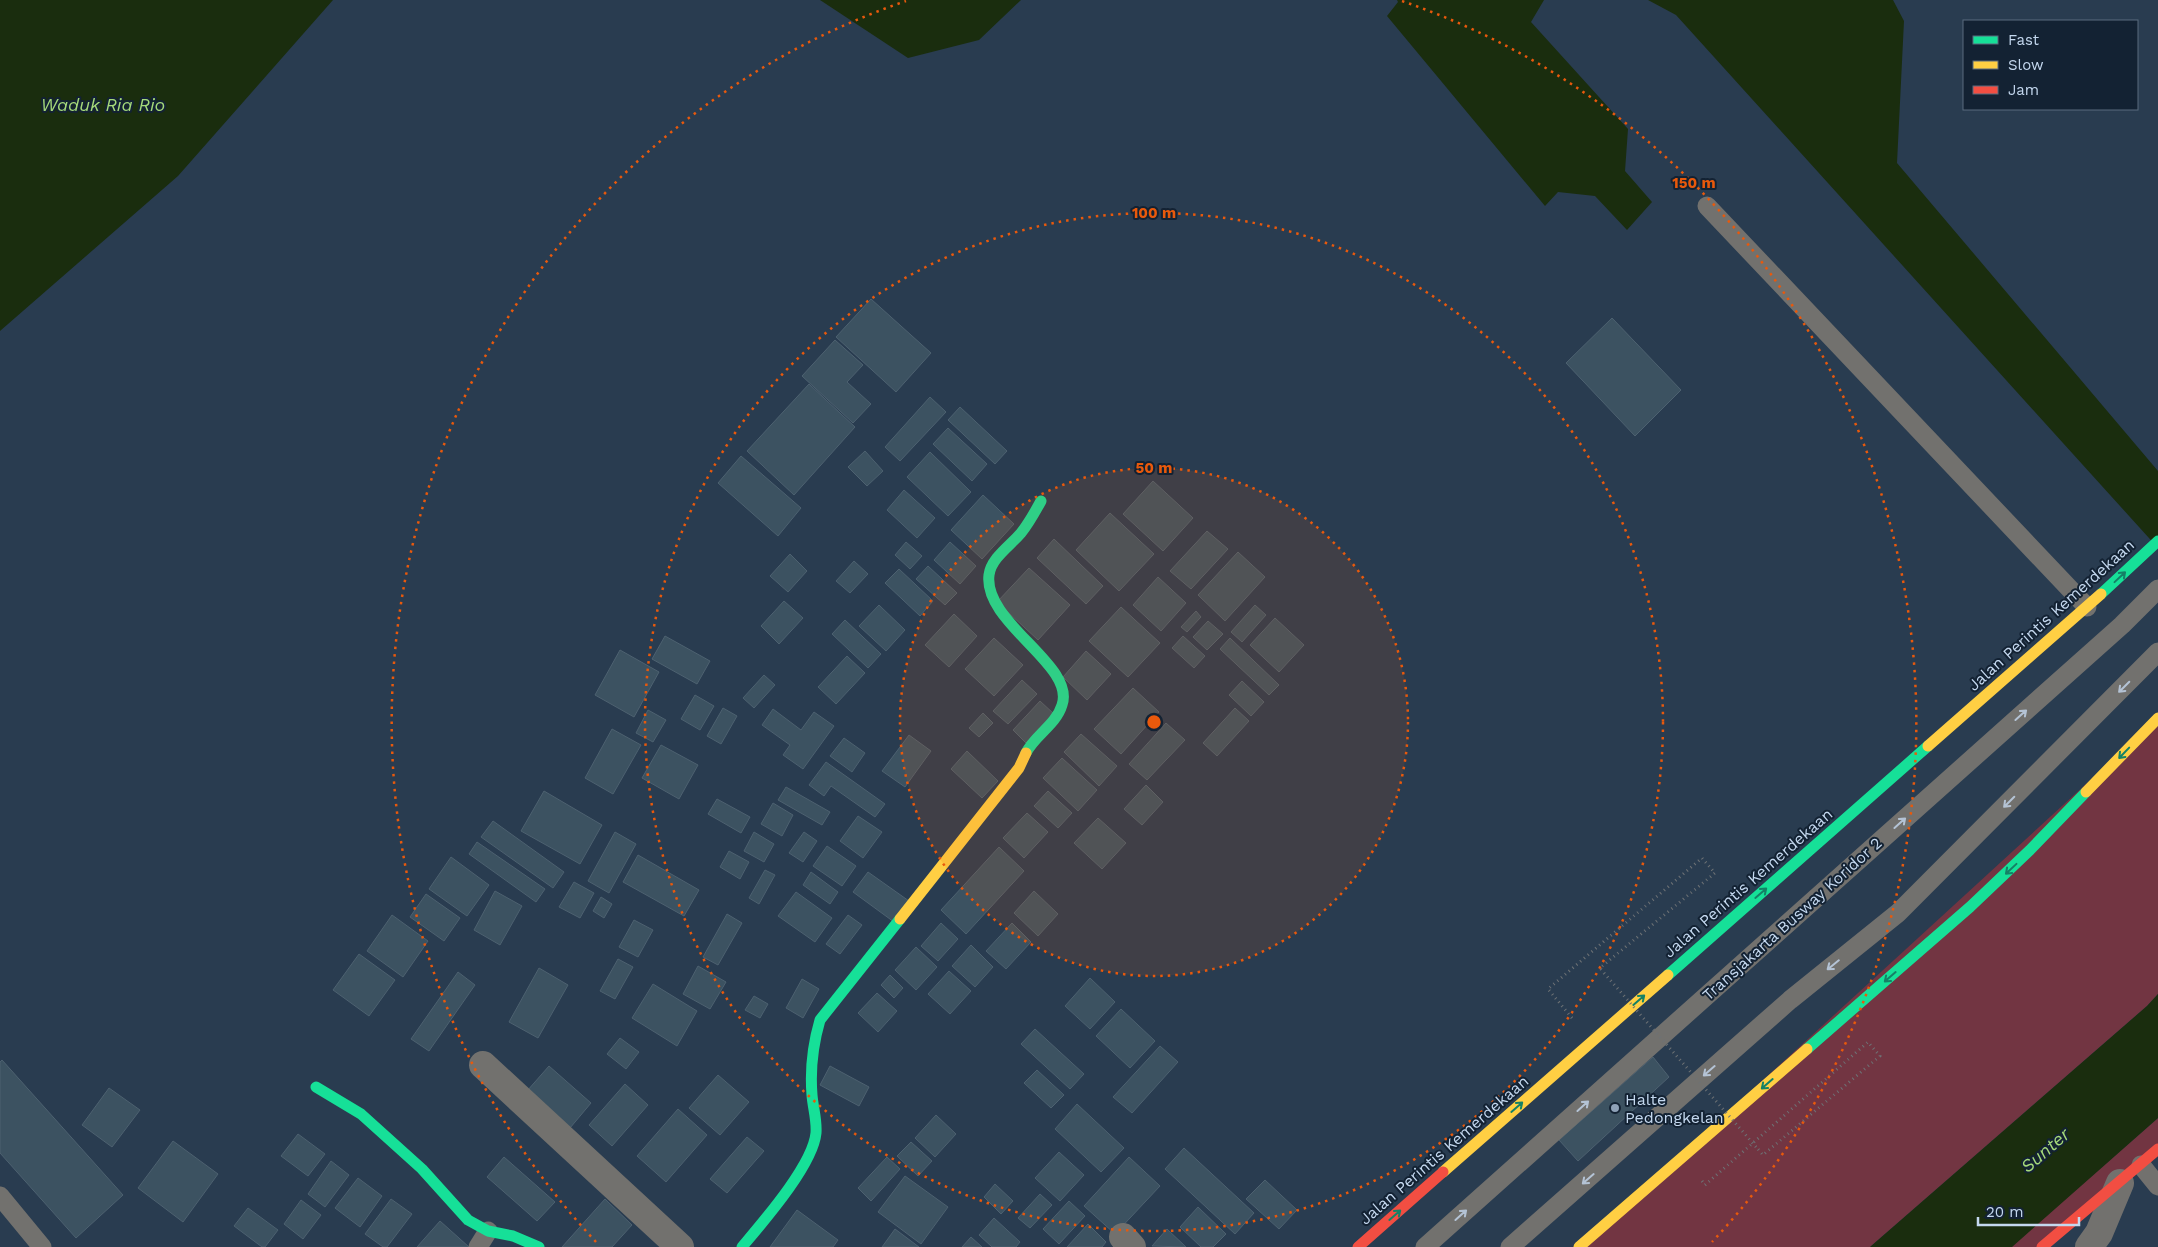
<svg xmlns="http://www.w3.org/2000/svg" width="2158" height="1247" font-family="'Work Sans',sans-serif">
  <rect width="100%" height="100%" fill="#293c50"/>
  <path fill="#723542" d="M2158 718V994L2147 1006 1870 1247H1581Z
    M2158 1118V1148L2044 1247H2011Z"/>
  <path fill="#1a2d0e" d="M0 0H333L178 176 0 331Z
    M820 0H1021L979 40 908 58Z
    M1397 0H1544L1531 22 1628 129 1625 171 1652 202 1627 230 1595 196 1558 192 1545 206 1387 16 1398 2Z
    M1648 0H1893L1904 21 1897 163 2158 471V548L1676 15Z
    M2158 994V1118L2012 1247H1870L2147 1006Z"/>
  <path fill="#3c5261" stroke="#4d6170" d="M871 299 931 353 896 392 836 337Z
    M1612 318 1681 390 1635 436 1566 363Z
    M835 340 863 365 847 382 871 404 853 423 802 376Z
    M809 384 855 427 794 495 747 451Z
    M930 397 946 412 900 461 885 447Z
    M960 407 1007 451 995 464 948 420Z
    M948 428 987 464 972 481 933 444Z
    M865 451 883 471 867 486 848 467Z
    M930 452 971 492 948 516 907 477Z
    M741 456 801 508 778 536 718 483Z
    M1153 481 1193 518 1163 551 1123 514Z
    M904 490 935 518 917 538 887 510Z
    M983 495 1014 524 982 559 951 530Z
    M1110 513 1154 554 1119 591 1076 550Z
    M1207 531 1228 549 1191 589 1170 571Z
    M1054 539 1103 586 1086 604 1037 558Z
    M906 542 922 556 910 569 895 555Z
    M950 542 976 566 960 584 934 560Z
    M1238 552 1265 577 1225 621 1198 595Z
    M790 554 807 571 788 592 770 576Z
    M854 561 868 574 850 593 836 581Z
    M928 566 957 593 945 605 916 579Z
    M1029 568 1070 605 1038 640 997 602Z
    M899 569 933 601 920 616 885 583Z
    M1158 577 1186 603 1161 631 1133 605Z
    M784 601 803 618 779 644 761 626Z
    M879 605 905 630 886 651 859 626Z
    M1255 605 1266 615 1242 642 1231 632Z
    M1121 607 1160 643 1128 677 1089 641Z
    M1196 611 1201 617 1187 632 1181 627Z
    M954 614 977 636 949 667 925 645Z
    M1275 618 1304 645 1279 672 1250 645Z
    M845 620 881 654 868 668 832 634Z
    M1208 621 1223 634 1207 650 1193 637Z
    M665 636 710 661 697 684 652 659Z
    M1183 636 1205 656 1194 668 1172 648Z
    M994 638 1023 665 994 696 965 669Z
    M1230 638 1279 685 1269 695 1220 649Z
    M620 650 659 672 634 717 595 695Z
    M1086 651 1111 674 1087 700 1063 677Z
    M847 656 865 673 836 704 818 687Z
    M764 675 775 685 754 708 743 698Z
    M1022 680 1037 694 1008 724 993 711Z
    M1242 681 1264 702 1251 716 1229 695Z
    M1133 688 1159 712 1121 754 1094 729Z
    M695 695 714 706 700 730 681 719Z
    M1040 701 1054 714 1026 743 1013 730Z
    M723 708 737 716 721 744 707 736Z
    M1235 708 1249 721 1217 756 1203 743Z
    M773 709 801 730 814 712 834 726 803 769 783 755 790 745 762 725Z
    M648 710 666 720 653 742 636 733Z
    M983 713 993 723 979 737 969 728Z
    M1166 723 1185 740 1147 780 1129 764Z
    M612 729 641 745 613 794 585 778Z
    M1081 734 1117 766 1099 786 1064 752Z
    M909 735 931 751 905 787 882 771Z
    M844 738 865 753 852 772 830 756Z
    M661 745 698 765 679 799 642 778Z
    M967 751 998 781 982 798 951 769Z
    M1062 758 1097 790 1078 811 1043 778Z
    M826 762 885 804 875 817 831 786 824 796 809 785Z
    M1146 785 1163 802 1142 825 1124 809Z
    M786 787 830 812 822 825 778 800Z
    M544 791 602 825 580 864 521 831Z
    M1048 791 1072 813 1058 828 1034 806Z
    M717 799 750 817 741 833 708 814Z
    M773 803 793 815 782 836 761 824Z
    M1027 813 1048 832 1024 858 1003 838Z
    M858 816 882 832 863 858 840 841Z
    M1098 818 1126 843 1102 869 1074 843Z
    M493 821 564 872 553 888 481 837Z
    M615 832 636 844 609 893 588 881Z
    M754 832 774 844 764 862 744 851Z
    M804 832 817 841 803 862 789 853Z
    M477 842 545 889 536 902 469 854Z
    M827 846 856 866 842 886 813 866Z
    M999 847 1024 871 966 934 941 910Z
    M729 851 749 862 740 879 720 867Z
    M638 855 699 890 684 916 623 882Z
    M451 857 489 885 467 916 429 889Z
    M765 870 775 875 759 904 749 898Z
    M811 872 838 892 830 904 803 885Z
    M868 872 909 901 894 922 853 892Z
    M574 882 594 893 580 918 559 907Z
    M495 891 522 906 500 945 474 930Z
    M1034 891 1058 914 1038 936 1014 913Z
    M796 892 832 918 815 942 778 916Z
    M426 894 460 918 444 941 410 917Z
    M601 897 612 904 604 918 593 911Z
    M727 914 742 923 718 965 703 957Z
    M392 915 428 941 403 977 367 951Z
    M848 915 862 925 840 954 826 944Z
    M634 920 653 930 638 957 619 947Z
    M941 923 958 939 938 961 921 946Z
    M1012 923 1031 942 1006 969 986 951Z
    M971 945 993 967 975 987 952 966Z
    M916 947 937 967 916 990 895 970Z
    M359 954 395 980 369 1016 333 990Z
    M618 959 633 967 615 999 600 991Z
    M698 966 726 982 710 1009 683 994Z
    M539 968 568 985 538 1038 509 1022Z
    M949 971 971 991 950 1014 928 994Z
    M458 972 475 985 429 1051 411 1039Z
    M890 975 903 988 894 998 881 985Z
    M1090 978 1115 1002 1090 1029 1065 1006Z
    M802 979 819 989 803 1018 786 1008Z
    M653 984 697 1011 677 1046 632 1018Z
    M877 993 897 1011 878 1032 858 1013Z
    M754 996 768 1004 760 1018 745 1010Z
    M1121 1009 1155 1041 1130 1068 1096 1036Z
    M1035 1029 1084 1074 1070 1089 1021 1044Z
    M620 1038 639 1052 626 1069 607 1054Z
    M1160 1046 1178 1062 1132 1113 1113 1097Z
    M1653 1057 1669 1077 1578 1161 1559 1140Z
    M2 1060 123 1195 76 1238 0 1153V1062Z
    M549 1066 591 1103 570 1128 527 1091Z
    M830 1066 869 1087 859 1106 820 1085Z
    M1037 1070 1064 1095 1051 1108 1024 1083Z
    M718 1075 749 1102 720 1135 689 1108Z
    M625 1084 648 1105 612 1146 589 1125Z
    M109 1088 140 1110 112 1147 82 1125Z
    M1077 1104 1124 1148 1101 1172 1055 1129Z
    M678 1109 707 1135 666 1182 637 1156Z
    M936 1115 956 1134 935 1157 915 1138Z
    M298 1134 325 1154 308 1176 281 1156Z
    M747 1137 764 1151 727 1193 710 1179Z
    M173 1141 218 1174 183 1222 138 1188Z
    M911 1142 932 1161 918 1176 897 1156Z
    M1184 1148 1254 1213 1235 1234 1165 1169Z
    M1059 1152 1084 1175 1060 1201 1035 1178Z
    M504 1157 555 1202 537 1221 487 1177Z
    M887 1157 900 1169 871 1201 858 1188Z
    M1129 1157 1160 1186 1115 1234 1084 1206Z
    M331 1161 349 1175 325 1207 308 1194Z
    M905 1176 948 1207 921 1244 878 1212Z
    M358 1178 382 1196 360 1227 335 1208Z
    M1265 1180 1297 1210 1279 1229 1246 1199Z
    M995 1184 1013 1201 1001 1214 984 1197Z
    M1040 1194 1052 1205 1030 1228 1018 1218Z
    M391 1199 412 1214 387 1247H383L365 1234Z
    M605 1199 632 1225 612 1247H562Z
    M301 1200 321 1215 303 1239 284 1224Z
    M1069 1201 1085 1216 1059 1244 1043 1229Z
    M1198 1207 1226 1234 1213 1247H1201L1180 1227Z
    M248 1208 278 1230 265 1247H262L234 1226Z
    M797 1210 838 1240 833 1247H770Z
    M994 1218 1020 1242 1016 1247H992L979 1235Z
    M440 1221 469 1247H417Z
    M1088 1224 1106 1242 1102 1247H1067Z
    M895 1229 919 1247H882Z
    M1167 1229 1186 1247 1152 1246Z
    M971 1237 982 1247H962Z"/>
  <g fill="none" stroke-linecap="round" stroke-linejoin="round">
    <path stroke="#6e7275" stroke-width="3" stroke-dasharray="1 4" stroke-linecap="butt" d="M1572 1018 1548 989 1702 858 1715 873 1600 968 1604 973
      M1702 1181 1705 1185 1868 1042 1880 1056 1763 1155 1757 1148"/>
    <path stroke="#72716e" stroke-width="19" d="M1707 206 2087 607
      M2141 1165 2158 1186
      M0 1196 42 1247
      M478 1247 488 1231
      M1425 1247 2122 625 2158 589
      M1510 1247 1790 1000 1898 913 2158 652"/>
    <path stroke="#72716e" stroke-width="28" d="M483 1065 680 1247
      M1123 1237 1132 1247
      M2089 1247 2099 1233 2120 1183"/>
    <path stroke="#16e098" stroke-width="11" d="M2101 594 2158 541
      M1026 753C1035 735 1056 725 1062 705 1076 665 983 623 989 575 991 558 1011 545 1021 533 1029 523 1035 512 1041 501
      M1668 975 1928 746
      M1807 1049 1970 907 2030 850 2086 792
      M316 1087 361 1114 422 1169 468 1220 488 1231 513 1236 539 1247
      M742 1247C763 1222 813 1165 816 1133 817 1120 813 1108 812 1095 810 1070 813 1044 820 1020L900 919"/>
    <path stroke="#ffcf43" stroke-width="11" d="M1928 746 2101 594
      M2086 792 2158 718
      M900 919 1019 768 1026 753
      M1443 1172 1668 975
      M1579 1247 1807 1049"/>
    <path stroke="#f24e42" stroke-width="11" d="M1358 1247 1443 1172
      M2042 1247 2158 1149"/>
    <path stroke="#6e7275" stroke-width="3" stroke-dasharray="1 4" stroke-linecap="butt" d="M1604 973 1757 1148"/>
  </g>
  <defs><path id="oneway-shaft" d="M-6 0H5M1.5-3L5.5 0L1.5 3" fill="none" stroke-width="1.6" stroke-linecap="round" stroke-linejoin="round" transform="scale(1.25)"/></defs>
  <g stroke="#148166">
    <use href="#oneway-shaft" transform="translate(2120 577) rotate(-43)"/>
    <use href="#oneway-shaft" transform="translate(2124 753) rotate(134)"/>
    <use href="#oneway-shaft" transform="translate(2011 869) rotate(137)"/>
    <use href="#oneway-shaft" transform="translate(1761 893) rotate(-41)"/>
    <use href="#oneway-shaft" transform="translate(1890 977) rotate(139)"/>
    <use href="#oneway-shaft" transform="translate(1639 1000) rotate(-41)"/>
    <use href="#oneway-shaft" transform="translate(1767 1084) rotate(139)"/>
    <use href="#oneway-shaft" transform="translate(1517 1107) rotate(-41)"/>
    <use href="#oneway-shaft" transform="translate(1395 1215) rotate(-41)"/>
  </g>
  <g stroke="#b4c3d5">
    <use href="#oneway-shaft" transform="translate(2124 687) rotate(135)"/>
    <use href="#oneway-shaft" transform="translate(2021 715) rotate(-42)"/>
    <use href="#oneway-shaft" transform="translate(2009 802) rotate(135)"/>
    <use href="#oneway-shaft" transform="translate(1900 823) rotate(-42)"/>
    <use href="#oneway-shaft" transform="translate(1833 965) rotate(141)"/>
    <use href="#oneway-shaft" transform="translate(1709 1071) rotate(139)"/>
    <use href="#oneway-shaft" transform="translate(1583 1106) rotate(-42)"/>
    <use href="#oneway-shaft" transform="translate(1588 1179) rotate(139)"/>
    <use href="#oneway-shaft" transform="translate(1461 1215) rotate(-42)"/>
  </g>
  <circle cx="1154" cy="722" r="254" fill="#e8590c" fill-opacity=".12"/>
  <g fill="none" stroke="#e8590c" stroke-width="2.5" stroke-dasharray="2.5 5">
    <circle cx="1154" cy="722" r="254"/>
    <circle cx="1154" cy="722" r="509"/>
    <path d="M596 1242A763 763 0 0 1 906 1M1402 1A763 763 0 0 1 1712 1242"/>
  </g>
  <circle fill="#8ea1b7" stroke="#132233" stroke-width="2" cx="1615" cy="1108" r="5"/>
  <g text-anchor="middle" dominant-baseline="central" stroke-width="4" stroke-linejoin="round" paint-order="stroke">
    <g font-size="16" fill="#c4d8ef" stroke="#132233">
      <text transform="translate(2051 615) rotate(-42)">Jalan Perintis Kemerdekaan</text>
      <text transform="translate(1748 883) rotate(-41)">Jalan Perintis Kemerdekaan</text>
      <text transform="translate(1792 919) rotate(-42)">Transjakarta Busway Koridor 2</text>
      <text transform="translate(1444 1150) rotate(-41)">Jalan Perintis Kemerdekaan</text>
    </g>
    <g font-size="16" fill="#c4d8ef" stroke="#132233" text-anchor="start">
      <text x="1625" y="1099">Halte<tspan x="1625" dy="18">Pedongkelan</tspan></text>
    </g>
    <g font-size="18" font-style="italic" fill="#a6da7a" stroke="#132233">
      <text x="103" y="104">Waduk Ria Rio</text>
      <text transform="translate(2045 1150) rotate(-41)">Sunter</text>
    </g>
  </g>
  <circle cx="1154" cy="722" r="8" fill="#e8590c" stroke="#132233" stroke-width="2.5"/>
  <g font-size="15" text-anchor="middle" font-weight="bold" fill="#e8590c" stroke="#132233" stroke-width="4" stroke-linejoin="round" paint-order="stroke">
    <text x="1694" y="188">150 m</text>
    <text x="1154" y="218">100 m</text>
    <text x="1154" y="473">50 m</text>
  </g>
  <rect x="1963" y="20" width="175" height="90" fill="#132233" stroke="#5a6b7e"/>
  <rect x="1973" y="36" width="25" height="8" fill="#16e098" stroke="#5a6b7e"/>
  <text x="2008" y="45" font-size="15" fill="#c4d8ef">Fast</text>
  <rect x="1973" y="61" width="25" height="8" fill="#ffcf43" stroke="#5a6b7e"/>
  <text x="2008" y="70" font-size="15" fill="#c4d8ef">Slow</text>
  <rect x="1973" y="86" width="25" height="8" fill="#f24e42" stroke="#5a6b7e"/>
  <text x="2008" y="95" font-size="15" fill="#c4d8ef">Jam</text>
  <path d="M1978 1217v8h101v-8" fill="none" stroke="#c4d8ef" stroke-width="2.5"/>
  <text x="1986" y="1217" font-size="15" fill="#c4d8ef" stroke="#132233" stroke-width="4" paint-order="stroke">20 m</text>
</svg>
